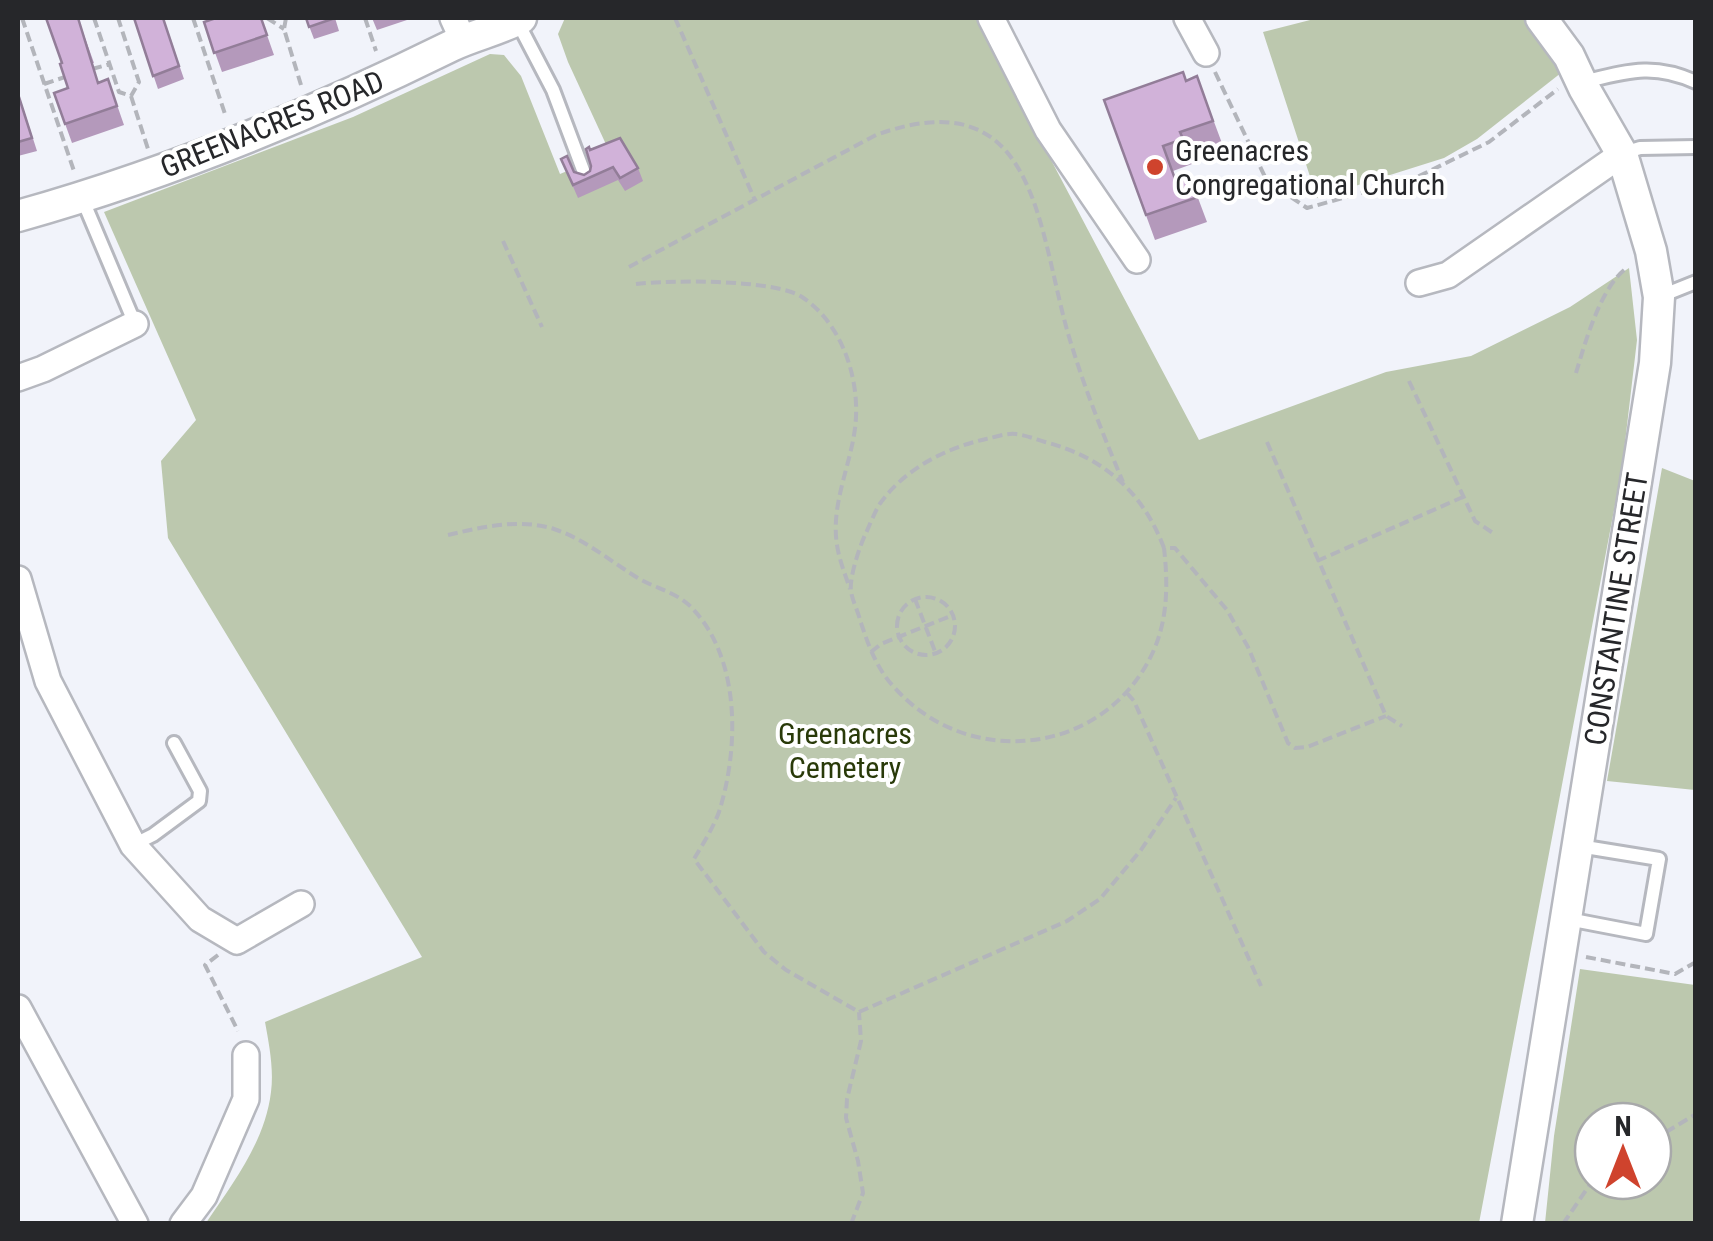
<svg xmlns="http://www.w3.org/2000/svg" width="1713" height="1241" font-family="'Roboto Condensed',sans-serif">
  <rect width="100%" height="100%" fill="#f1f3fa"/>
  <path fill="#bcc8ae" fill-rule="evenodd" d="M565 18H976L1199 440 1386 372 1471 356 1570 307 1629 268 1637 340 1622 468 1479 1223H206C233 1183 265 1142 271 1092 274 1069 269 1044 265 1022L422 957 168 538 161 461 196 420 104 212 353 117 490 54 504 55 521 76 560 174 610 153 568 62 558 34Z
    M1318 18H1527L1566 69 1477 139 1444 158 1317 198 1263 32Z
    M1662 468 1695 481V790L1607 781Z
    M1580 969 1695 985V1223H1545L1554 1136ZM1653 1121V1181H1593V1121Z"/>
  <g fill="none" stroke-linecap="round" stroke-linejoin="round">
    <defs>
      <path id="service" d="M517 21 553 90 586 178
        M1591 80C1632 70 1656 64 1696 82
        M1624 153 1640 148 1696 147
        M82 198 135 324
        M1661 296 1696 282
        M133 845 153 835 199 801 200 791 174 743
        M1568 919 1646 934 1659 859 1579 846"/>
      <path id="minor" d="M453 18 463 40
        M991 18 1048 130 1137 260
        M1187 18 1206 53
        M1419 283 1448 275 1622 154
        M18 378 43 369 135 324
        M18 579 48 681 133 845 200 919 237 941 301 904
        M18 1008 135 1224
        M183 1224 204 1196 246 1099V1055"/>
      <path id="tertiary" d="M18 216C168 174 311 115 451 46 474 35 499 30 521 18
        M1517 1224 1655 363 1659 297 1651 251 1622 154 1584 88 1569 56 1541 18"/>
    </defs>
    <use href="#service" stroke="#b6b8bf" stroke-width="18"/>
    <use href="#minor" stroke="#b6b8bf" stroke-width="30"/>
    <use href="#tertiary" stroke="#b6b8bf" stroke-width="35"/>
    <path stroke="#b3b5bb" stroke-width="4" stroke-dasharray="10 5" stroke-linecap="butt" d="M22 18 75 174
      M94 18 119 92 131 96 139 82 118 18
      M193 18 226 117
      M267 18 284 29
      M286 18 284 29 301 85
      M365 18 376 51
      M675 18 754 198
      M92 69 110 64
      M1215 72 1267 181 1307 208 1415 178 1489 142 1558 89
      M44 84 68 76
      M131 96 148 149
      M503 241 542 327
      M629 267 876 135C1034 78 1037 221 1067 330 1082 382 1102 432 1123 482
      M636 284C670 280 775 279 802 297 840 322 858 373 856 417 854 460 830 501 837 545 839 559 845 574 850 589
      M1576 373C1585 343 1601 285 1628 267
      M1409 381 1475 521 1496 535
      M1267 442 1386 716 1402 726
      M448 535C482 527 519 518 554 529 582 538 608 559 633 575 652 588 676 591 692 608 741 659 739 749 719 812 713 828 703 844 694 859L764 952 786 970 859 1012
      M1164 548C1143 492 1103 457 1045 442 1035 439 1025 435 1016 434 1006 433 995 437 986 439 945 448 903 470 879 505 874 514 870 524 866 533 860 545 849 578 851 591 852 600 858 611 860 620 868 644 876 668 894 687 968 771 1105 756 1153 652 1168 619 1168 583 1164 548H1175L1227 610 1248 647 1288 743 1295 748 1307 747 1386 716
      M1317 561 1463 497
      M897 626a29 29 0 1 1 58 0a29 29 0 1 1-58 0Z
      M915 599 936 654
      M871 652 881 644 953 615
      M1127 693 1134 701 1261 986
      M218 955 205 965 238 1031
      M1586 957 1675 974 1696 962
      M859 1012 1067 921 1100 899 1141 850 1176 798
      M1653 1140 1696 1114
      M851 1224 863 1193 858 1161 846 1118 847 1099 861 1041 859 1012
      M1563 1224 1593 1180"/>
    <use href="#service" stroke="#fff" stroke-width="12"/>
    <use href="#minor" stroke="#fff" stroke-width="25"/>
    <use href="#tertiary" stroke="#fff" stroke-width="30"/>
  </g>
  <path fill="#b499bb" d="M78 18 94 63H92L98 82 108 79 124 125 72 143 54 93 68 88 62 63Z
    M134 18H163L184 79 158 89Z
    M261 18 274 55 222 72 204 22Z
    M306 18H335L339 31 314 39Z
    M372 18H413L377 30Z
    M1197 76 1223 146 1190 158 1192 164 1173 171 1175 179 1189 174 1207 222 1155 240 1104 100 1186 81Z
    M18 92 37 151 18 156Z
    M590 150 638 168 643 181 625 191 618 180 578 198 561 159 574 172 584 175 590 171 591 166Z"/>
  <path fill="#d1b2d9" stroke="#927d98" stroke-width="2.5" d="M46 18H78L98 83 108 79 117 106 65 124 54 93 68 88 60 64 62 63Z
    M134 18H163L179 66 153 76Z
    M216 18H261L267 35 214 53 204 22Z
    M306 18H335L309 27Z
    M1183 72 1186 81 1197 76 1213 121 1180 132 1183 139 1163 146 1175 179 1189 174 1198 197 1146 215 1104 100Z
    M18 94 32 138 18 142Z
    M620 138 638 168 620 178 613 167 573 185 561 159 567 156 574 172 584 175 590 171 591 166 586 149 589 147 590 150Z"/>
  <circle fill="#cf432d" stroke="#fff" stroke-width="4" cx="1155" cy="167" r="10"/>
  <g text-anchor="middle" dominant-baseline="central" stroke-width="8" stroke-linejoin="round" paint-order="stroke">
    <g font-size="30" fill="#26272a" stroke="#fff">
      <text transform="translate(272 124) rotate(-22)">GREENACRES ROAD</text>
      <text transform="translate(1616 609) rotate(-81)">CONSTANTINE STREET</text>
    </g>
    <g font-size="30" fill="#26272a" stroke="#fff" text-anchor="start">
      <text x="1175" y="150">Greenacres<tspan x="1175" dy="34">Congregational Church</tspan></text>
    </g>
    <g font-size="30" fill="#293a09" stroke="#fff">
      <text x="845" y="733">Greenacres<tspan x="845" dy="34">Cemetery</tspan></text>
    </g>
  </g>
  <rect width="1713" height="1241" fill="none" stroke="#26272a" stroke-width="40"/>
  <g transform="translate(1623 1151)"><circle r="48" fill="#ffffff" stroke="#a8a9aa" stroke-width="2.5"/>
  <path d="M0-8L18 38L0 25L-18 38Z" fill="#cf432d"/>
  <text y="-15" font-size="28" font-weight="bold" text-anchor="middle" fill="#26272a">N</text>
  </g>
</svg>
